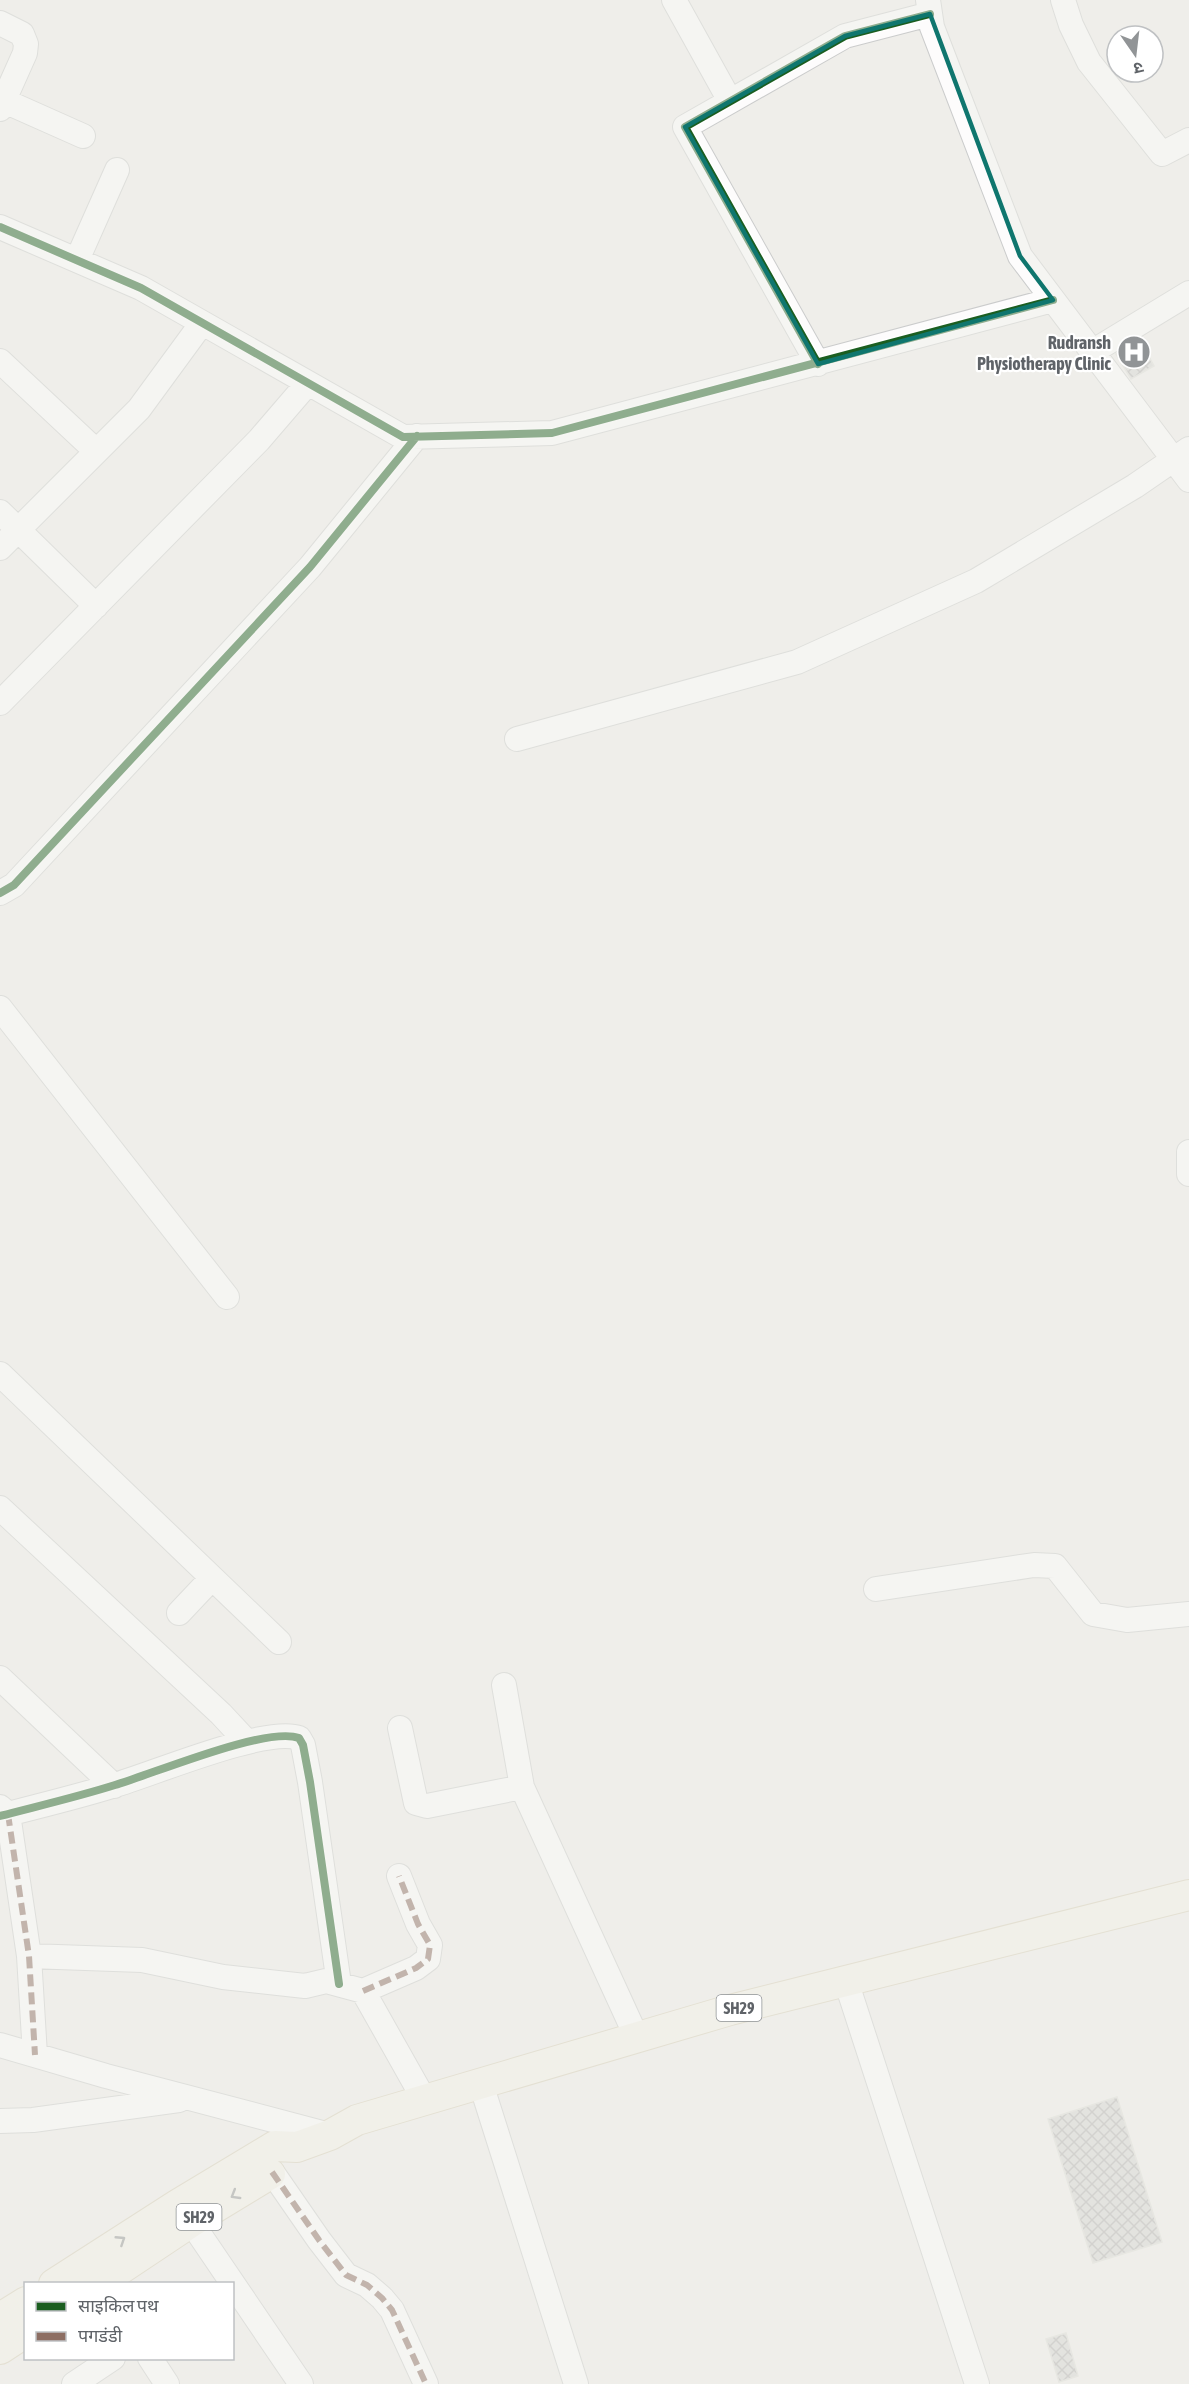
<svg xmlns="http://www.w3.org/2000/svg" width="1189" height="2384" font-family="'Asap Condensed','Noto Sans Devanagari',sans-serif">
  <defs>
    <pattern id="building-cross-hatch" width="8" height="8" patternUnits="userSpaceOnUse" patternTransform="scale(1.5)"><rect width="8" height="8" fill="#d6d5d3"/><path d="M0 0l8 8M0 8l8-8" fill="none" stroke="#b1b0af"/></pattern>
  </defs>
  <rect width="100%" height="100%" fill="#efeeea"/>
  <path fill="url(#building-cross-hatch)" stroke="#deddd9" stroke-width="1.5" d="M1140 340 1154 366 1131 379 1116 354Z
    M1117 2097 1162 2242 1093 2263 1048 2119Z
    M1066 2333 1078 2376 1059 2382 1046 2339Z"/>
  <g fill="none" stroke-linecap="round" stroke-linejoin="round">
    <defs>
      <path id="minor" d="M674 0 730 101
        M928 0 932 27 1020 256 1189 480
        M1063 0 1071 25 1089 62 1162 154 1189 140
        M0 23 22 34 26 44 25 53 0 109
        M0 99 83 136
        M0 227 141 288 403 437 552 433 1053 300
        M77 260 117 170
        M1092 352 1189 293
        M0 361 96 451
        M818 364 685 127 845 36 930 14
        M0 512 96 606
        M0 548 139 409 202 323
        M0 703 259 440 308 383
        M517 739 797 662 976 581 1135 486 1189 449
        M0 893 14 885 310 567 417 436
        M0 1008 227 1297
        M1189 1152V1174
        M0 1374 279 1642
        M0 1508 221 1714 247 1742
        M876 1589 1034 1565 1055 1566 1093 1614 1127 1620 1189 1614
        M179 1613 212 1578
        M0 1678 114 1786
        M504 1685 522 1787 637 2038
        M400 1728 416 1803 427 1806 522 1787
        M0 1807 8 1814 29 1956 35 2055
        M0 1816C38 1806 77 1797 115 1785 153 1774 266 1726 299 1738L303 1745 310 1782 339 1984
        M29 1956 142 1960 223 1977 305 1986 326 1981 363 1991 425 2101
        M846 1981 977 2384
        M363 1991 416 1968 428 1959 430 1945 418 1924 399 1876
        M0 2045 106 2076 330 2135
        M481 2084 576 2384
        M0 2121 33 2120 179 2100
        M272 2172 319 2240 346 2275 367 2285 382 2298 392 2310 426 2384
        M191 2222 301 2384
        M150 2358 167 2384
        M74 2384 113 2358"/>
      <path id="major" d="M54 2284 177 2205 275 2146 297 2147 330 2135 357 2120 730 2010 1189 1895
        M98 2284 191 2222 270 2174
        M0 2318 26 2302
        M0 2349 26 2332"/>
    </defs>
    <use href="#minor" stroke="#cbcccc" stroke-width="26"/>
    <use href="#major" stroke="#d7ceb8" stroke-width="32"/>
    <use href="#minor" stroke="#fdfcfc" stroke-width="24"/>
    <use href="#major" stroke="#f4f2e9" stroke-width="30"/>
    <path stroke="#8d6e63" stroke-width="6" stroke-dasharray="12 6" stroke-linecap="butt" d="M8 1814 29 1956 35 2055
      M363 1991 416 1968 428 1959 430 1945 418 1924 399 1876
      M272 2172 319 2240 346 2275 367 2285 382 2298 392 2310 426 2384"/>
    <defs>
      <path id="cycleway" d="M0 227 141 288 403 437 552 433 1053 300
        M818 364 685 127 845 36 930 14
        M0 893 14 885 310 567 417 436
        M0 1816C38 1806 77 1797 115 1785 153 1774 266 1726 299 1738L303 1745 310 1782 339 1984"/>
    </defs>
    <use href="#cycleway" stroke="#fff" stroke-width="11"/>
    <use href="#cycleway" stroke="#1b5e20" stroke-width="8"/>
  </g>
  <defs><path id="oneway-chevron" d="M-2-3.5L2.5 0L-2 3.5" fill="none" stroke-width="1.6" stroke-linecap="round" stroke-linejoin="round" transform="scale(1.5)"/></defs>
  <g stroke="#939595">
    <use href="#oneway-chevron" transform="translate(235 2195) rotate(149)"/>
    <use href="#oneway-chevron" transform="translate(121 2240) rotate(-33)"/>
  </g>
  <path d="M0 0H1189V2384H0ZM930 14 1020 256 1053 300 818 364 685 127 845 36Z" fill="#efeeea" fill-opacity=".55" fill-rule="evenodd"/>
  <path fill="none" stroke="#0f766e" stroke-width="4.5" stroke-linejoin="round" d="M930 14 1020 256 1053 300 818 364 685 127 845 36Z"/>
  <defs>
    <symbol id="hospital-disc" viewBox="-11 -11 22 22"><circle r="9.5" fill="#919496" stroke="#fff"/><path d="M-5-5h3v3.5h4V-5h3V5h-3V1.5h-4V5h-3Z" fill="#fff"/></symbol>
  </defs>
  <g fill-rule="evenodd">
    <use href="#hospital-disc" x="1115" y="333" width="38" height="38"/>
  </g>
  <g text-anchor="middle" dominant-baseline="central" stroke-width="4.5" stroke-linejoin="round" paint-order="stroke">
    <g fill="#fff" stroke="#8f9295" stroke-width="1.5">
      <rect x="716.5" y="1995" width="45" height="26" rx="4.5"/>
      <rect x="176.5" y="2204" width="45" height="26" rx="4.5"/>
    </g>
    <g font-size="16" font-weight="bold" fill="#5f6368">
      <text x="739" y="2008">SH29</text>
      <text x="199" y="2217">SH29</text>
    </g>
    <g font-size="18" font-weight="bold" fill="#5f6368" stroke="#fff" text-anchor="end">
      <text x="1111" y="342">Rudransh<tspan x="1111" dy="21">Physiotherapy Clinic</tspan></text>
    </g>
  </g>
  <rect x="24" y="2282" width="210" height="78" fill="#ffffff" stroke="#bfc1c3" stroke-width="1.5"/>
  <rect x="36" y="2302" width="30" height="9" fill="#1b5e20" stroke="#bfc1c3" stroke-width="1.5"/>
  <text x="78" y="2312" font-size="18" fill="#5f6368">साइकिल पथ</text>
  <rect x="36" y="2332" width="30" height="9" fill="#8d6e63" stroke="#bfc1c3" stroke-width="1.5"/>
  <text x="78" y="2342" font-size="18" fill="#5f6368">पगडंडी</text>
  <g transform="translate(1135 54) rotate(166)"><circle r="28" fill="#ffffff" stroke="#bfc1c3" stroke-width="1.5"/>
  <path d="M0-4.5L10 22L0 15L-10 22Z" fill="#919496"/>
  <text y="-9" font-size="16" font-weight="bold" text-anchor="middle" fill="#5f6368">उ</text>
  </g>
</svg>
